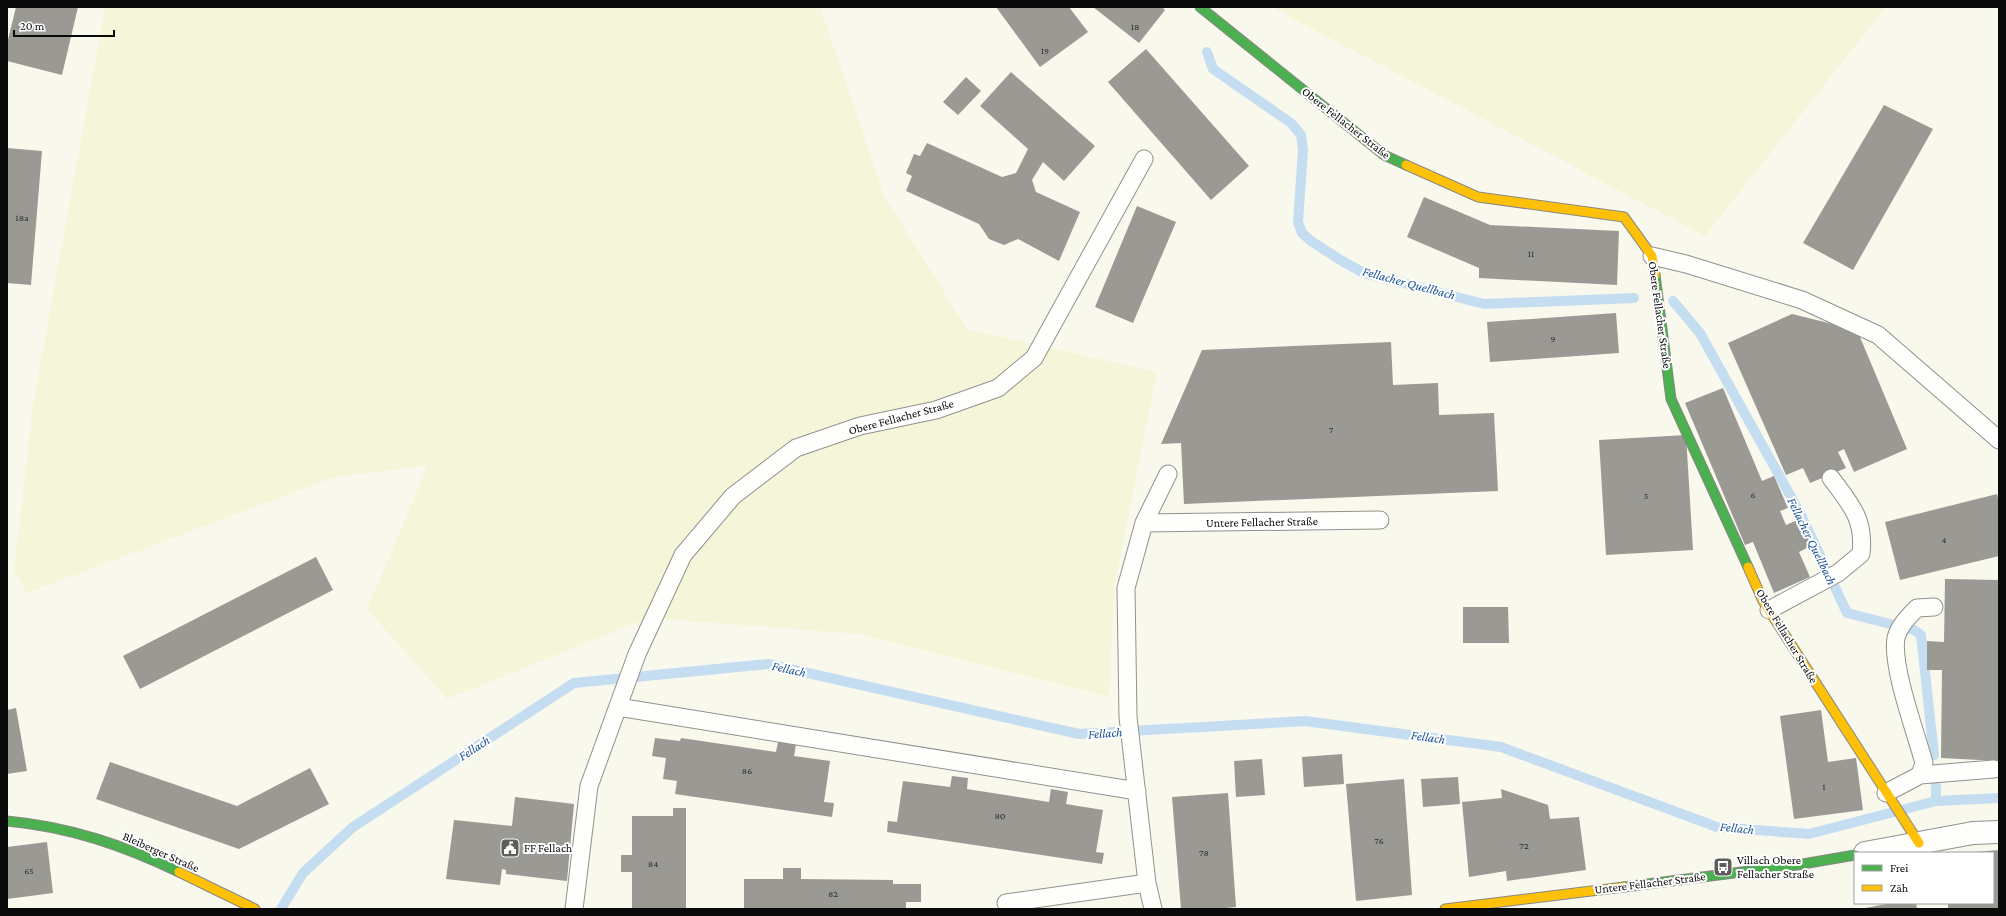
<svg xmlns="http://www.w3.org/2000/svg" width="2006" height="916" font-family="'Crimson Pro',serif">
  <rect width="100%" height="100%" fill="#f9f8ed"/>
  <path fill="#f5f5da" d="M105 7H820L884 195 967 329 1157 372 1114 589 1109 697 858 634 649 618 447 699 367 609 428 465 332 478 27 593 14 571 33 405Z
    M1271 7H1886L1705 236Z"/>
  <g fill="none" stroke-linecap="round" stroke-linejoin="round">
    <path stroke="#c5ddf1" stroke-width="10" d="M1207 52 1213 69 1291 123 1301 135 1303 150 1298 222 1302 233 1311 241 1342 261 1364 273 1484 304 1634 298
      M1673 301 1700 333 1800 513 1847 613 1914 630 1921 635 1934 755
      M1936 786V801
      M281 909 303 873 353 827 574 683 768 664 1079 734 1305 721 1501 747 1717 827 1809 834 1936 801 1999 798"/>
  </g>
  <path fill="#9b9994" d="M16 7H78L62 75 7 61V44Z
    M996 7H1069L1088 32 1040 67Z
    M1093 7H1162L1165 10 1139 43Z
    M1146 49 1249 166 1211 200 1108 82Z
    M1011 72 1095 146 1064 181 1043 162 1032 180 1036 192 1080 212 1059 261 1018 239 1004 245 989 239 979 224 906 191 912 176 906 173 914 154 920 156 927 143 1002 177 1016 173 1028 149 980 106Z
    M966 77 981 91 958 115 943 102Z
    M1884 105 1933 129 1853 270 1803 243Z
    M7 148 42 151 31 285 7 283Z
    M1424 197 1490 225 1619 231 1617 285 1479 278V268L1407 237Z
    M1137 206 1176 222 1133 323 1095 307Z
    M1616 313 1619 353 1490 362 1487 322Z
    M1792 314 1857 330 1907 449 1854 472 1844 449 1838 452 1846 468 1810 483 1803 468 1786 475 1728 343Z
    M1391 342 1393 385 1438 383 1439 415 1494 413 1498 491 1184 504 1181 443 1161 444 1202 350Z
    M1723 388 1762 481 1774 476 1788 508 1780 511 1786 525 1800 519 1811 546 1799 552 1810 577 1774 593 1753 542 1745 545 1685 403Z
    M1686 435 1693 550 1606 555 1599 440Z
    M1997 494 1999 502V556L1900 580 1885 522Z
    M316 557 333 590 140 689 123 656Z
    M1945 579 1999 580V761L1941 758 1942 670H1927V641L1944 642Z
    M1463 607H1508L1509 643H1463Z
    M16 708 27 771 7 774V710Z
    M1821 710 1828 762 1856 758 1863 810 1794 819 1780 716Z
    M655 738 680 741 681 738 776 752 778 742 796 744 794 756 830 761 824 802 834 803 832 817 675 794 677 781 663 779 666 758 652 756Z
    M1342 754 1344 784 1304 787 1302 757Z
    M1262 759 1265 795 1236 797 1234 761Z
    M110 762 237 806 310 768 329 804 239 849 96 799Z
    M952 776 968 778 967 789 1049 802 1051 789 1068 792 1066 804 1103 810 1096 852 1104 853 1102 864 887 832 888 821 897 822 903 781 950 787Z
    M1458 777 1460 804 1423 807 1421 779Z
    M1404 779 1412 895 1356 901 1346 784Z
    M1501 789 1548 805 1550 819 1579 817 1586 870 1507 881 1506 871 1469 877 1462 802 1502 798Z
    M1228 793 1236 907 1215 909H1181L1172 797Z
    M515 797 574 804 567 881 506 874V870L502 869 500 885 446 879 454 820 512 826Z
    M673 808H686V909H632V872H621V855H632V816H673Z
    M47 842 53 893 7 899V847Z
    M1999 850V909H1948V903H1993V853L1975 852Z
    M783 868H801V879L893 880V884H921V902H906V909H744V879H783Z
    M1891 903H1916L1917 909H1860Z"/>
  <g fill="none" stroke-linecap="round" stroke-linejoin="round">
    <defs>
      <path id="lane" d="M1652 256 1686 264 1802 300 1878 335 1999 440
        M1144 523 1380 520
        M1769 610 1838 573 1861 554C1865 519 1851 505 1831 478
        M618 707 1137 791
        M1920 775 1994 769
        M1886 793 1920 775 1924 763C1916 733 1891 666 1896 638 1899 626 1908 617 1917 608L1934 607
        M1006 903 1147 883
        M574 909 589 786 637 654 683 555 733 496 796 448 860 426 936 410 998 388 1034 358 1144 159
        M1153 909 1147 883 1128 717 1126 588 1144 523 1168 474"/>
      <path id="street" d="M1865 853 1973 833 1999 832"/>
      <path id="fast" d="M1200 7 1384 155 1406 165
        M1655 275 1671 399 1748 567
        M7 821C70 827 123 845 179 872
        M1624 887 1797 865 1855 855"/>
      <path id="slow" d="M1406 165 1478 197 1624 217 1652 256 1655 275
        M1748 567 1763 601 1919 843
        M179 872 255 909
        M1445 909 1624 887"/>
    </defs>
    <use href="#lane" stroke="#92918c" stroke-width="19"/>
    <use href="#street" stroke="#92918c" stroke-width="24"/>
    <use href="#fast" stroke="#888883" stroke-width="11"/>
    <use href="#slow" stroke="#888883" stroke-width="11"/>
    <use href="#lane" stroke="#fefefc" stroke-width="17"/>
    <use href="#street" stroke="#fefefc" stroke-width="22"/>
    <use href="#fast" stroke="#4caf50" stroke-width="9"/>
    <use href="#slow" stroke="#ffc107" stroke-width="9"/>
  </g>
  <defs>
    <symbol id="civic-square" viewBox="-11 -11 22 22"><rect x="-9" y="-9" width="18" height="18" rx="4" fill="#5e5d59" stroke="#fff"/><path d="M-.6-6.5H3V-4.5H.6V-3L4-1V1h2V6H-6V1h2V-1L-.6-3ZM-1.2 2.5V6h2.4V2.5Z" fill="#fff"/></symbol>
    <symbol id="bus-square" viewBox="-11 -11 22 22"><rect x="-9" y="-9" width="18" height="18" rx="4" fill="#5e5d59" stroke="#fff"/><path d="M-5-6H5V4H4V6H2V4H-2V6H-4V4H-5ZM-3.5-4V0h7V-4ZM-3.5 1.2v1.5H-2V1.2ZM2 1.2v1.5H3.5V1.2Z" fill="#fff"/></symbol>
  </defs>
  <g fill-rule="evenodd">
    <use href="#civic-square" x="499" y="837" width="22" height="22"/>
    <use href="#bus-square" x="1712" y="856" width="22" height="22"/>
  </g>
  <g text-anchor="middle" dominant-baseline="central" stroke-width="4" stroke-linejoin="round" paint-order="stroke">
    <g font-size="10" fill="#2e2e2c">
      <text x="1135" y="26">18</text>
      <text x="1045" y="50">19</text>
      <text x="22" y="217">18a</text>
      <text x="1531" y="253">11</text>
      <text x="1553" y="338">9</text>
      <text x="1331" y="429">7</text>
      <text x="1753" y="494">6</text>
      <text x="1646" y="495">5</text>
      <text x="1944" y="539">4</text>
      <text x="747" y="770">86</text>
      <text x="1824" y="786">1</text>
      <text x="1000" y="815">80</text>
      <text x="1379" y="840">76</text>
      <text x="1524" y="845">72</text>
      <text x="1204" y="852">78</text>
      <text x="653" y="863">84</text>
      <text x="29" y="870">65</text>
      <text x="833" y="893">82</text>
    </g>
    <g font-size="12" fill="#0a0a0a" stroke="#fff">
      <text transform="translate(1346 123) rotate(38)">Obere Fellacher Straße</text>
      <text transform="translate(1660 315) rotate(82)">Obere Fellacher Straße</text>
      <text transform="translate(901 417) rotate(-15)">Obere Fellacher Straße</text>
      <text transform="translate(1262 522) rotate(-1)">Untere Fellacher Straße</text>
      <text transform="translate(1787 636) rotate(59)">Obere Fellacher Straße</text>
      <text transform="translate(161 852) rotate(24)">Bleiberger Straße</text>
      <text transform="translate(1650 883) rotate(-7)">Untere Fellacher Straße</text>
    </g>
    <g font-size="12" fill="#0a0a0a" stroke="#fff" text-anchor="start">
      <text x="524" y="848">FF Fellach</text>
      <text x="1737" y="860">Villach Obere<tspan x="1737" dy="14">Fellacher Straße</tspan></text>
    </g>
    <g font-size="13" font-style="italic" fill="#195295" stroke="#fff">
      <text transform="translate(1409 283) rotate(15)">Fellacher Quellbach</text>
      <text transform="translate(1812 541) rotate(64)">Fellacher Quellbach</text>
      <text transform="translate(789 669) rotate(12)">Fellach</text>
      <text transform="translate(1105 733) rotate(-4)">Fellach</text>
      <text transform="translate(1428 737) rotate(8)">Fellach</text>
      <text transform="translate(474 748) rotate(-33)">Fellach</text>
      <text transform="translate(1737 828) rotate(6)">Fellach</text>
    </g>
  </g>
  <rect width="2006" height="916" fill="none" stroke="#0a0a0a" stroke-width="16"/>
  <rect x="1854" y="852" width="140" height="52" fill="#ffffff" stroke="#9d9d9d"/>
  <rect x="1862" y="865" width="20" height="6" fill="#4caf50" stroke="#9d9d9d"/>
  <text x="1890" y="872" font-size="12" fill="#0a0a0a">Frei</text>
  <rect x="1862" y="885" width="20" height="6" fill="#ffc107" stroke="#9d9d9d"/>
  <text x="1890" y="892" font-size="12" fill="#0a0a0a">Zäh</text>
  <path d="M14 30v6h100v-6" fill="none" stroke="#0a0a0a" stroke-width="2"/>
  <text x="20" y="30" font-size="12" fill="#0a0a0a" stroke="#ffffff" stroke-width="3" paint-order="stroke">20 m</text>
</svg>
